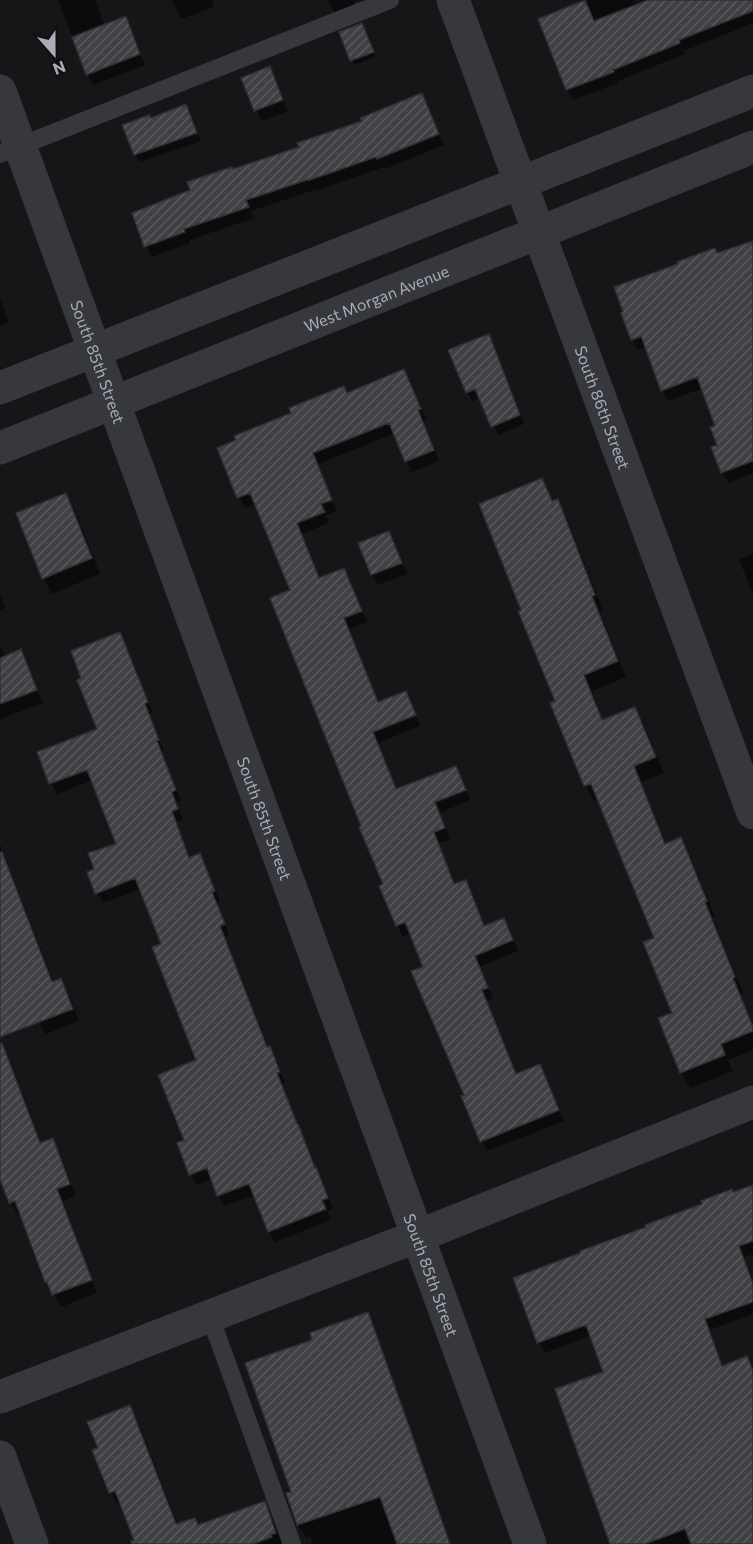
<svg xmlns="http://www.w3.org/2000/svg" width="753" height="1544" font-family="Commissioner,sans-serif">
  <defs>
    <pattern id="building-hatch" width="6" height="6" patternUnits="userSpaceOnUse" patternTransform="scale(1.5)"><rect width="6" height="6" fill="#404145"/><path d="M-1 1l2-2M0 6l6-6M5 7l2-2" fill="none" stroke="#595a5e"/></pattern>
  </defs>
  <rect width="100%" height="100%" fill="#161618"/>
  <path fill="#0007" d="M58 0H95L105 26 125 18 131 28 145 65 93 85 87 74Z
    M172 0H212L214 7 181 19Z
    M328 0H359L354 2 358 12 338 20Z
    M589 0H634L635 3 643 0H753V23L684 51 685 54 618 81V83L573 100 567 90 539 20Z
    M364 30 375 57 354 65 352 60Z
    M270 68 276 79 288 111 262 121 256 110 243 79Z
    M421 95 428 105 444 145 385 169 384 167 318 190 317 189 251 211 254 218 189 240 190 243 152 257 146 246 192 191 232 171 300 148 364 122Z
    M186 106 190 114 201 141 140 162 135 154Z
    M753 242V473L728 483 722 472 717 427 703 388 668 401 662 390 647 347 638 350 633 341 649 335 717 255Z
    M0 299 9 322 0 326Z
    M489 336 494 345 524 424 498 435 481 398 472 401 467 392Z
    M404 371 410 382 426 419 423 421 439 461 412 472 406 461 395 433 318 464 337 511 326 515 329 523 302 534 320 579 344 570 350 580 367 622 349 629 379 703 405 693 411 703 420 726 378 743 397 790 456 768 462 778 470 800 440 813 450 839 439 843 455 885 465 882 471 892 485 927 504 919 510 930 518 951 479 967 493 998 487 1001 517 1075 540 1066 546 1076 564 1121 487 1151 481 1141 466 1096 425 967 411 933 403 936 397 925 385 885 363 827 292 591 256 503 245 508 239 497 347 394Z
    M542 480 553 502 557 501 566 516 603 611 600 612 626 677 592 691 603 721 635 708 644 724 664 773 641 782 667 845 681 839 690 855 715 917 713 918 743 993 740 994 753 1024V1050L728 1060 733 1071 690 1088 681 1072 674 1014 656 938 599 799 594 801 585 786 552 704 557 702 523 611Z
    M66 495 75 510 100 574 52 594 43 578Z
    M388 532 394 543 407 574 378 585 372 574Z
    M753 554V595L739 559Z
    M0 594 5 608 0 610Z
    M119 634 125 644 153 713 149 714 164 751 162 752 181 801 176 802 183 819 176 822 190 859 199 855 206 866 220 902 217 903 229 935 225 937 269 1048 270 1047 276 1058 285 1083 282 1084 300 1130 333 1208 327 1211 331 1220 275 1242 269 1232 255 1195 224 1206 218 1195 212 1179 197 1185 191 1174 186 1141 198 1061 163 945 141 889 103 903 97 893 96 870 118 845 93 780 57 794 51 783 39 753 99 730Z
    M0 645 5 657 20 651 27 663 43 703 0 719Z
    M0 844 54 983 61 980 68 992 79 1021 46 1034 39 1022 0 969Z
    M0 1046 16 1082 23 1094 41 1144 52 1140 59 1152 76 1196 63 1201 97 1293 61 1307 47 1282 22 1213 18 1215 11 1203 0 1175Z
    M753 1184V1254L744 1257 753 1281V1314L710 1330 723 1367 747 1358 753 1368V1544H612L605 1373 592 1335 545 1353 539 1342 704 1205 703 1202Z
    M367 1314 373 1325 451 1544H313L310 1536 306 1538 299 1527 288 1494 293 1493 314 1340Z
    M129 1407 138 1421 178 1525 198 1526 264 1503 272 1517 282 1544H134L136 1540 122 1505 119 1507 111 1492 99 1448Z"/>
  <path fill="url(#building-hatch)" stroke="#303034" stroke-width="1.5" d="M585 0 594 21 648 0H753V11L679 40 680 43 613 70 614 72 566 90 538 19Z
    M126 16 140 54 86 75 72 37Z
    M362 23 374 52 350 61 339 32Z
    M270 66 283 100 254 111 241 78Z
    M422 93 439 134 377 159 376 157 310 180V179L246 200 249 207 184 229 185 232 144 247 132 213 190 190 187 182 232 167 233 169 299 147 297 143 362 121 360 118Z
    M186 104 197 133 134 155 122 125 149 115 151 118Z
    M753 241V461L721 473 711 447 717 445 710 427 715 426 697 377 661 391 641 336 631 340 621 313 623 312 614 287 678 264 677 262 715 248 717 253Z
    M489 334 520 415 491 427 475 389 466 393 448 350Z
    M404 369 421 409 418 410 434 450 405 462 389 423 313 453 332 500 321 504 325 512 297 523 319 578 344 568 362 611 344 618 378 702 406 691 416 715 373 732 396 789 456 766 466 790 435 802 445 828 434 832 454 884 466 880 484 926 504 918 513 940 475 956 488 988 482 990 516 1074 540 1064 559 1110 480 1142 461 1096 464 1095 411 971 423 967 405 922 396 926 379 886 383 884 359 827 361 826 270 598 290 590 250 493 237 498 217 448 236 440 234 436 291 413 289 408 344 386 347 393Z
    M542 478 552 501 558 499 595 595 592 596 618 661 584 675 602 720 635 707 656 757 634 766 665 844 681 837 707 901 705 902 735 977 733 978 753 1027V1031L721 1044 725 1055 680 1073 658 1018 672 1013 643 942 654 938 591 784 584 786 550 703 555 701 518 611 521 610 479 504Z
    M66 493 92 558 42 579 16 513Z
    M389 531 402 563 371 575 358 543Z
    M120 632 148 702 145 704 159 740 157 741 176 790 172 792 178 809 172 811 189 858 200 853 215 891 212 892 225 924 220 926 267 1047 270 1046 280 1072 277 1073 297 1124H298L315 1168 316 1167 328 1198 322 1200 326 1209 268 1232 249 1184 217 1196 207 1168 189 1175 177 1143 184 1140 158 1075 196 1060 152 947 161 944 135 878 95 894 87 872 94 869 88 853 116 844 87 770 49 784 37 752 97 729 77 680 81 678 71 651Z
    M21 649 37 690 0 704V658Z
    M0 852H2L52 982 61 978 73 1009 0 1037Z
    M2 1043 40 1143 53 1138 70 1184 57 1189 92 1280 52 1295 47 1282H45L15 1201 9 1203 0 1179V1044Z
    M753 1185V1241L739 1246 753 1284V1302L705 1319 722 1366 747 1356 753 1371V1544H691L685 1529 645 1544H610L555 1389 603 1372 586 1325 537 1343 513 1278 580 1253V1251L646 1227 645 1225 702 1204 701 1201 732 1189 733 1192Z
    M368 1312 406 1418 450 1544H397L380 1497 297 1525 286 1493 291 1492 245 1363 312 1340 310 1333Z
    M130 1405 176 1524 195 1518 198 1525 265 1501 276 1533 271 1535 272 1537 253 1544H132L131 1541 134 1540 115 1491 109 1493 92 1450 98 1448 87 1422Z"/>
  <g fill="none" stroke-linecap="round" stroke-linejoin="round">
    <path stroke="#37383d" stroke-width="18" d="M0 154 390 0
      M210 1316 292 1544"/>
    <g stroke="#37383d" stroke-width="33">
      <path id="s1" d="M453 0 753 813"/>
      <path id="s2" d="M0 91 530 1544"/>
      <path d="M0 1397 418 1236 753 1102"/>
    </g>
    <g stroke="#37383d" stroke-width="33">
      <path d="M0 388 753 91"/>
      <path id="s3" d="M0 448 753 147"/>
      <path d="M0 1457 32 1544"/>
    </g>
  </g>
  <g text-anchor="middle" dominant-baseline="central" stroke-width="5" stroke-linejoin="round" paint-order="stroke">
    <g font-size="16" fill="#a8adb8" stroke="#111113">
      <text stroke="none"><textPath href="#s3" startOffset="405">West Morgan Avenue</textPath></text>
      <text stroke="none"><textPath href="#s2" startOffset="288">South 85th Street</textPath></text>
      <text stroke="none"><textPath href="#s1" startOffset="434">South 86th Street</textPath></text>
      <text stroke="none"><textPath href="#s2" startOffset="774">South 85th Street</textPath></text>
      <text stroke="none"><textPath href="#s2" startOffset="1260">South 85th Street</textPath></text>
    </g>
  </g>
  <g transform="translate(54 54) rotate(159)" stroke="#111113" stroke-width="4.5" paint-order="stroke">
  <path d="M0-4.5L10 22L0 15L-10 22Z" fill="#a8adb8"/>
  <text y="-9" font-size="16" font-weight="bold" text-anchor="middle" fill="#a8adb8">N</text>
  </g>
</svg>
